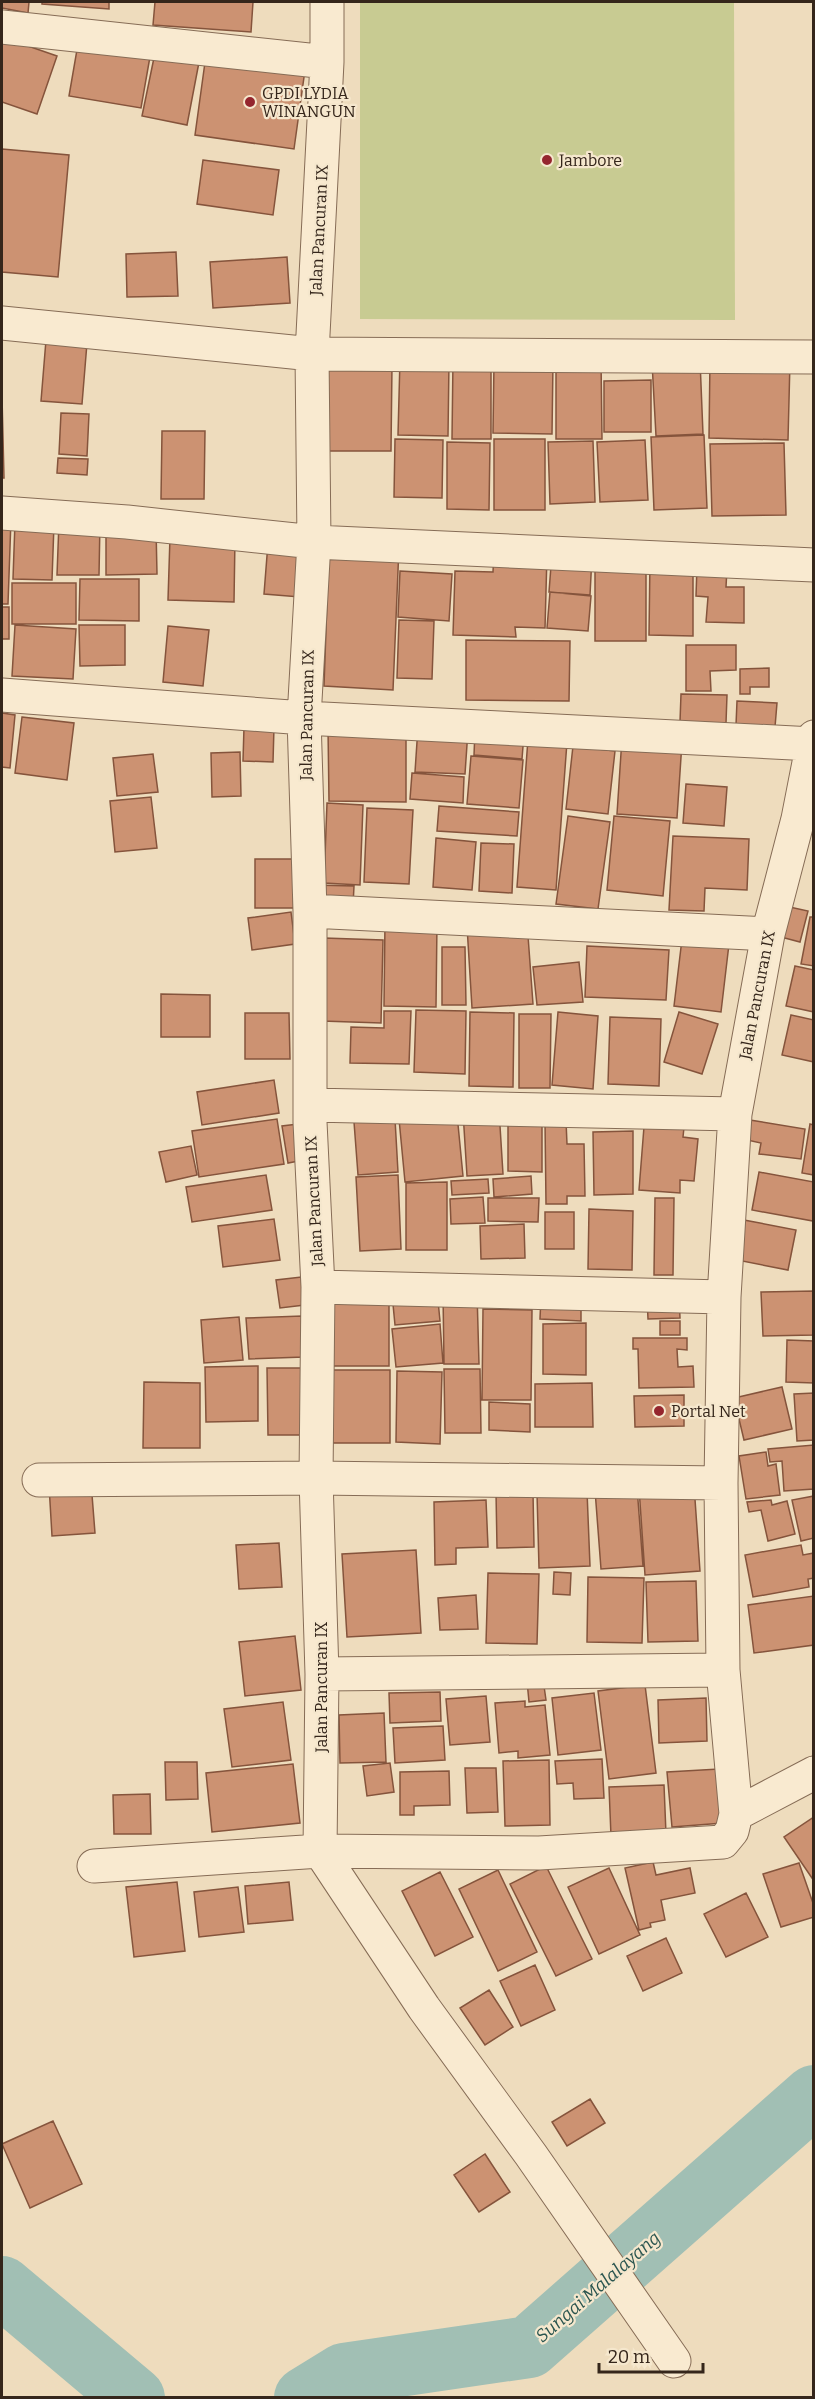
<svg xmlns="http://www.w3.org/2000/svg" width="815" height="2399" font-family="Bitter,serif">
  <rect width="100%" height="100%" fill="#eedcbd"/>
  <path fill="#c8cb92" d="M360 2H734L735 320 360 319Z"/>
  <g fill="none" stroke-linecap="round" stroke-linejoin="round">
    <path stroke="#a1bfb4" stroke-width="62" d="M2 2287 134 2398
      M305 2398 344 2374 529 2347 814 2096"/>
  </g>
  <path fill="#cc9272" stroke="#85543c" stroke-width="1.5" d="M2 2H29L28 13 2 8Z
    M42 2H109V9L42 4Z
    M155 2H253L251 32 153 25Z
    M2 37 57 56 37 114 2 102Z
    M79 38 151 51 141 108 69 96Z
    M156 48 200 57 187 125 142 116Z
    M206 55 305 70 294 149 195 135Z
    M2 149 69 155 58 277 2 272Z
    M203 160 279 170 273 215 197 204Z
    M176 252 178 296 127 297 126 254Z
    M287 257 290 303 213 308 210 262Z
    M46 340 87 343 82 404 41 401Z
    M556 358H601L602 439H556Z
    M400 359 449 361 448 436 398 435Z
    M710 359 790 361 788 440 709 438Z
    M453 360 491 361V439H452Z
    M700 360 703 434 656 436 652 362Z
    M494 362H553L552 434 493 433Z
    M325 364 392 365 391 451H324Z
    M651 380V432H604V381Z
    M2 397 4 478H2Z
    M61 413 89 414 87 456 59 454Z
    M162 431H205L204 499H161Z
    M704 435 707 508 654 510 651 437Z
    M395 439 443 440 442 498 394 497Z
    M494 439H545V510H494Z
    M645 440 648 500 600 502 597 442Z
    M593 441 595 502 550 504 548 442Z
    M447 442 490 443 489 510 447 509Z
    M784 443 786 515 712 516 710 444Z
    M58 458 88 459 87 475 57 473Z
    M2 519H11L8 604H2Z
    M15 522 54 524 52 580 13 579Z
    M59 522H100L99 575H57Z
    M106 528H156L157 574 106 575Z
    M170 537 235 538 234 602 168 600Z
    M268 543 305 546 300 597 264 594Z
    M329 544 399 547 393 690 324 686Z
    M494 552 547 554 545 628 515 627 516 637 453 635 455 571 493 572Z
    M552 553 592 556 590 595 549 592Z
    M595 559H646V641H595Z
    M650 560 693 561V636L649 635Z
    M697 566 727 568 726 587H744V623L706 622 708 597 696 596Z
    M400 571 452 574 449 621 398 617Z
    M80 579H139V621L79 620Z
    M12 583H76V624H12Z
    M550 592 591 596 588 631 547 628Z
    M2 607H9V639H2Z
    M399 620 434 621 432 679 397 678Z
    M15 625 76 629 73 679 12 676Z
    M79 625H125V665L80 666Z
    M168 626 209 630 203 686 163 682Z
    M466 640 570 641 569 701 466 700Z
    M686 645H736V670L710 671 711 691H686Z
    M769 668V687H750V694H740V669Z
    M681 694 727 695 726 723 680 722Z
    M737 701 777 703 775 727 736 725Z
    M2 713 15 715 10 768 2 767Z
    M22 717 74 723 67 780 15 773Z
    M244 727H274L273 762 243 761Z
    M418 727 468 730 465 774 415 772Z
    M328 728H406V802L329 801Z
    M475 731 524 734 522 759 474 755Z
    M622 738 682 742 677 818 617 814Z
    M528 739 567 742 556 890 517 887Z
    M573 746 615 751 608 814 566 809Z
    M240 752 241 796 212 797 211 753Z
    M153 754 158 792 117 796 113 758Z
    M471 756 523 760 519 808 467 804Z
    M412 773 464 777 463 803 410 799Z
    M686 784 727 787 724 826 683 823Z
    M151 797 157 848 115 852 110 801Z
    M327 803 363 805 360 885 324 883Z
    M439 806 519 812 517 836 437 831Z
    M367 808 413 810 409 884 364 882Z
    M568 816 610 822 598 909 556 904Z
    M614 816 670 821 663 896 607 890Z
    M673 836 749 839 747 890 705 888 704 911 669 910Z
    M436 838 476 842 472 890 433 887Z
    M481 843 514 844 512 893 479 891Z
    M255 859H297V908H255Z
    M313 885 354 886 353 906 312 904Z
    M785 906 808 911 800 942 777 936Z
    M291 912 295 944 252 950 248 918Z
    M810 917H814V966L801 964Z
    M385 922H437L436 1007 384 1006Z
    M527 922 533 1004 472 1008 467 926Z
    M324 938 383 940 381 1023 322 1021Z
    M682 939 729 944 721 1012 674 1006Z
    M587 946 669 950 666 1000 585 997Z
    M442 947H465L466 1005H442Z
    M579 962 583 1002 537 1005 533 967Z
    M795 966 814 970V1012L786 1006Z
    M161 994 210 995V1037H161Z
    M416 1010 466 1011 465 1074 414 1072Z
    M384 1011H411L409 1064 350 1063 351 1027 384 1028Z
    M470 1012 514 1013 513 1087 469 1086Z
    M558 1012 598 1016 593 1089 552 1085Z
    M679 1012 718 1024 702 1074 664 1062Z
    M245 1013H289L290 1059H245Z
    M519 1014H551L550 1088H519Z
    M791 1015 814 1020V1062L782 1055Z
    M610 1017 661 1019 659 1086 608 1084Z
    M274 1080 279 1113 202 1125 197 1092Z
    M499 1110 503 1174 467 1176 463 1112Z
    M508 1112 542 1113V1172L508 1171Z
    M457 1114 463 1176 405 1182 399 1119Z
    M645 1114 685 1118 683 1137 698 1139 694 1181 680 1180V1193L639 1190Z
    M277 1119 284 1164 199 1177 192 1131Z
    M395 1119 398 1172 358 1175 354 1122Z
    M750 1120 805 1129 801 1159 759 1154 761 1143 747 1140Z
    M545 1121H566L567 1144H584L585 1196H567V1204H546Z
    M298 1124 304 1160 288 1163 282 1126Z
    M810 1124 814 1125V1175L802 1173Z
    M633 1131V1194L594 1195 593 1132Z
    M191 1146 197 1175 166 1182 159 1152Z
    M759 1172 814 1182 813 1221 752 1210Z
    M266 1175 272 1210 192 1222 186 1187Z
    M398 1175 401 1249 360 1251 356 1177Z
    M531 1176 532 1194 494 1197 493 1179Z
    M488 1179 489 1193 452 1195 451 1181Z
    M447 1182V1250H406V1183Z
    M483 1197 485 1223 451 1224 450 1199Z
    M488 1198H539L538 1222 488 1221Z
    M655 1198H674L673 1275H654Z
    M589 1209 633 1211 632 1270 588 1269Z
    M545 1212H574V1249H545Z
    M274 1219 280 1260 223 1267 218 1226Z
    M744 1220 796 1230 788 1270 737 1260Z
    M524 1224 525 1258 481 1259 480 1226Z
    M310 1276 313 1304 280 1308 276 1280Z
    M437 1290 440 1321 395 1325 392 1294Z
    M814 1291V1335L763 1336 761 1292Z
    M477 1292 479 1364H444L443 1293Z
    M332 1295H389V1366H333Z
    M541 1296 581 1298V1321L540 1319Z
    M679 1296 680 1318 648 1319 647 1297Z
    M483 1309 532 1310 531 1400H482Z
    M302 1316 304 1357 249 1359 246 1318Z
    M239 1317 243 1360 204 1363 201 1320Z
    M660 1321H680V1335H660Z
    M586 1323V1375L543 1374V1324Z
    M440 1324 443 1363 396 1367 392 1329Z
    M633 1338H687V1350L677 1349 678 1367 693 1366 694 1387 639 1388 638 1349H633Z
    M787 1340 814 1341V1383L786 1382Z
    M258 1366V1421L206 1422 205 1367Z
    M267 1368H308V1435H268Z
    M444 1369H480L481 1433H445Z
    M333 1370H390V1443H332Z
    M397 1371 442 1372 440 1444 396 1442Z
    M144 1382 200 1383V1448H143Z
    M592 1383 593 1427H535V1384Z
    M782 1387 792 1429 744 1440 734 1398Z
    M814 1393V1440L797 1441 794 1394Z
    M684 1395V1426L635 1427 634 1396Z
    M489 1402 530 1404V1432L489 1430Z
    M814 1445V1489L784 1491 782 1461 770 1462 768 1449Z
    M766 1452 768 1466 776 1464 780 1495 746 1499 739 1456Z
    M91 1482 95 1533 52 1536 49 1485Z
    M694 1485 700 1571 645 1575 639 1488Z
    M637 1487 643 1566 601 1569 595 1490Z
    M587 1491 590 1566 539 1568 537 1493Z
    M496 1492H533L534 1547 497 1548Z
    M814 1496V1538L801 1541 792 1500Z
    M486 1500 488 1547 456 1548V1564L435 1565 434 1502Z
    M771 1500 772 1505 787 1501 795 1534 768 1541 761 1510 749 1512 747 1502Z
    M279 1543 282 1587 239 1589 236 1545Z
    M801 1545 803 1555 814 1553V1578L808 1579 809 1587 753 1597 745 1555Z
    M416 1550 421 1633 347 1637 342 1554Z
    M554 1572 571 1573 570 1595 553 1594Z
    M488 1573 539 1574 537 1644 486 1643Z
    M588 1577 644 1578 642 1643 587 1642Z
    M696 1581 698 1641 648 1642 646 1582Z
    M476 1595 478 1629 440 1630 438 1598Z
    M814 1596V1645L754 1653 748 1605Z
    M295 1636 301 1690 245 1696 239 1642Z
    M543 1679 546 1700 529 1702 527 1681Z
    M645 1685 656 1773 609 1779 598 1691Z
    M440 1692 441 1721 390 1723 389 1693Z
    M594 1693 601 1750 558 1755 552 1698Z
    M486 1696 490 1742 450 1745 446 1699Z
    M706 1698 707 1741 659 1743 658 1700Z
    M525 1701V1707L545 1705 550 1755 518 1758V1751L499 1753 495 1703Z
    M283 1702 291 1760 232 1767 224 1709Z
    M384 1713 386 1762 340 1763 339 1715Z
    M443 1726 445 1760 395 1763 393 1728Z
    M602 1759 604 1798 574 1799 573 1783 557 1784 555 1761Z
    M549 1760 550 1825 505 1826 503 1761Z
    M165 1762H197L198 1799 166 1800Z
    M390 1763 394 1792 367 1796 363 1766Z
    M293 1764 300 1823 212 1832 206 1773Z
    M465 1768H496L498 1812 467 1813Z
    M719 1769 723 1823 672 1827 667 1772Z
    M449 1771 450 1805 414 1806V1815H400V1772Z
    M664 1785 666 1834 611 1836 609 1787Z
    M150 1794 151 1834H114L113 1795Z
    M814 1817V1881L784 1837Z
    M653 1862 656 1875 690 1868 695 1893 661 1900 665 1920 650 1923 651 1927 639 1930 625 1868Z
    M799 1863 814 1906V1917L781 1927 763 1874Z
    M546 1866 592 1959 556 1976 510 1884Z
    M609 1868 640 1935 599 1954 568 1887Z
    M498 1870 537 1952 498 1971 459 1889Z
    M440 1872 473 1937 435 1956 402 1891Z
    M177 1882 185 1951 134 1957 126 1887Z
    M289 1882 293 1920 248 1924 245 1886Z
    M238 1887 244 1932 199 1937 194 1892Z
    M746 1893 768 1937 726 1957 704 1914Z
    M666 1938 682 1973 643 1991 627 1956Z
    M535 1965 555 2010 521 2026 500 1981Z
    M489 1990 513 2027 485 2045 460 2008Z
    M590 2099 605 2123 567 2146 552 2122Z
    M53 2121 82 2184 30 2208 2 2144Z
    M485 2154 510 2192 479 2212 454 2175Z"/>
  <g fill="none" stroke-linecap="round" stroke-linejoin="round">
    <defs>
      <path id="street" d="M327 2V62L312 354 314 542 304 718 310 911V1122L318 1287 316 1478 322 1674 320 1851 539 1853 723 1842 732 1831 736 1814 723 1670 721 1483 724 1297 735 1114 768 934 798 819 814 737
        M2 27 327 62
        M2 323 312 354 814 357
        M2 513 127 522 314 542 814 565
        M2 695 304 718 813 744
        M310 911 768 934
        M310 1105 735 1114
        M318 1287 724 1297
        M39 1480 316 1478 721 1483
        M322 1674 723 1670
        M736 1814 814 1773
        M94 1866 320 1851 424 2008 531 2155 674 2361"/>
    </defs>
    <use href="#street" stroke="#866c56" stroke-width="35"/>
    <use href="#street" stroke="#f9ead0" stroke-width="33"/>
  </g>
  <g fill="#95262e" stroke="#f5e7cd" stroke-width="2">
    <circle cx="250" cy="102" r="6"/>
    <circle cx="547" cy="160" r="6"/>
    <circle cx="659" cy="1411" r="6"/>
  </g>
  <g text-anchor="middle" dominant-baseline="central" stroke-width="4.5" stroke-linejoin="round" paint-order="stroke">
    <g font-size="16" fill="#35261b" stroke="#f5e7cd" text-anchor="start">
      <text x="262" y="93">GPDI LYDIA<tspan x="262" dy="18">WINANGUN</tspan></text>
      <text x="559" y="160">Jambore</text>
      <text x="671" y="1411">Portal Net</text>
    </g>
    <g font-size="16" fill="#35261b" stroke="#f5e7cd">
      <text transform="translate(319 230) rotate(-87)">Jalan Pancuran IX</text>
      <text transform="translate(307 715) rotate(-89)">Jalan Pancuran IX</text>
      <text transform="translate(757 995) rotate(-79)">Jalan Pancuran IX</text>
      <text transform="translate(314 1201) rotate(-93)">Jalan Pancuran IX</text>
      <text transform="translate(321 1687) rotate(-90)">Jalan Pancuran IX</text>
    </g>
    <g font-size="18" font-style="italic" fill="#2a554f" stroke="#f5e7cd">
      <text transform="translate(598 2287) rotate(-41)">Sungai Malalayang</text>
    </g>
  </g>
  <rect width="815" height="2399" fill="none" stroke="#35261b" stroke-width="6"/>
  <path d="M599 2363v9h104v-9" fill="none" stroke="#35261b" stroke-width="3"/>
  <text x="608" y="2363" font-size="18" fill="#35261b" stroke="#f5e7cd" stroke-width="4.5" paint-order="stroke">20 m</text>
</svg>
